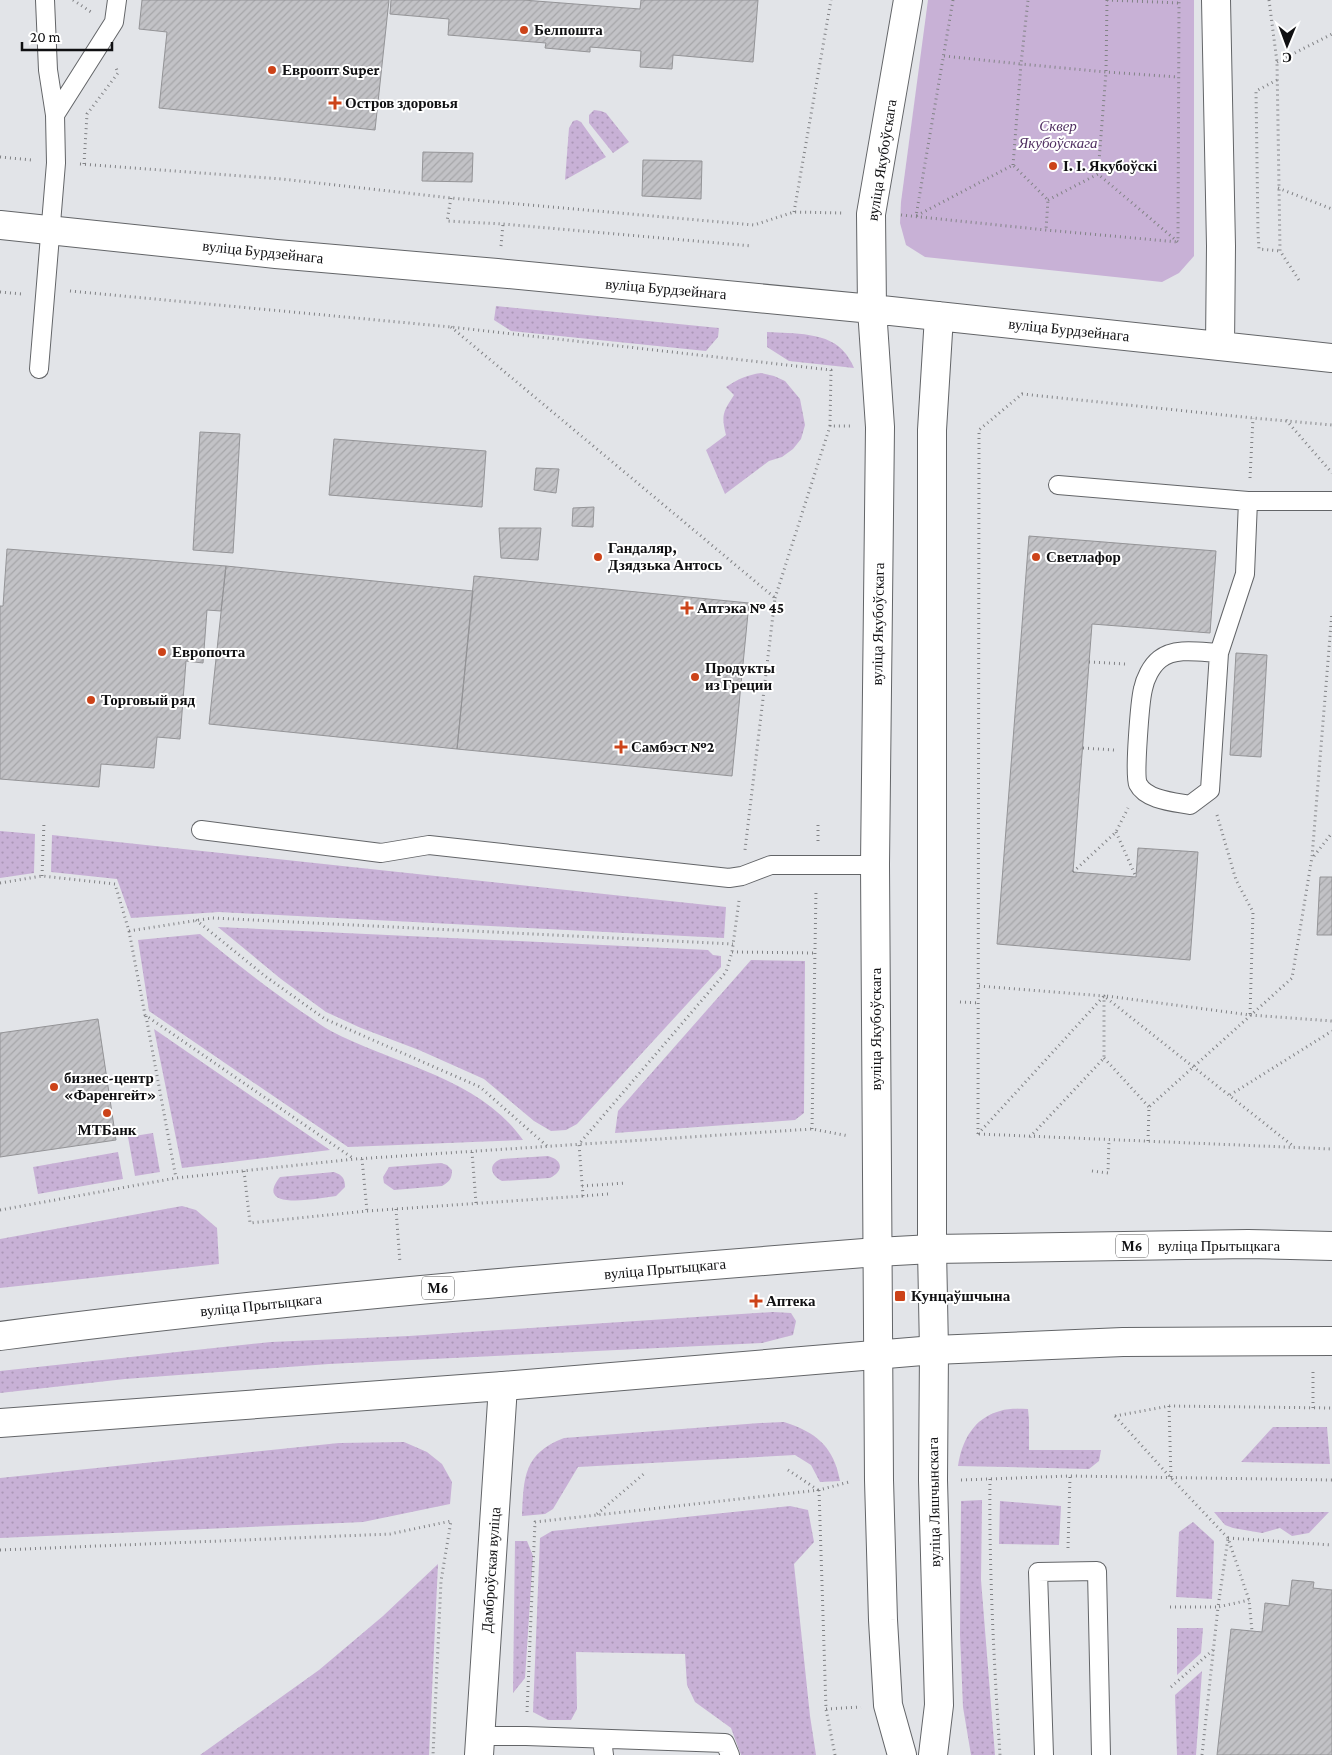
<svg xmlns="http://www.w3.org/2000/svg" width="1332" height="1755" font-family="'Crimson Pro',serif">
  <defs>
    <pattern id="grass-dots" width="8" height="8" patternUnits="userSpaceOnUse" patternTransform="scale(1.25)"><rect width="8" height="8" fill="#c8b1d6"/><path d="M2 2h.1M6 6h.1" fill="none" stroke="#ab97b7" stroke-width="1.8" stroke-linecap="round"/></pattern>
    <pattern id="building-hatch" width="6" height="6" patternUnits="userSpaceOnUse" patternTransform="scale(1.25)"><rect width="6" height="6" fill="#c2c2c6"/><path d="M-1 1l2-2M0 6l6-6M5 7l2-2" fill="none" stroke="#a6a6a9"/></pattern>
  </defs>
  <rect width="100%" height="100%" fill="#e2e4e8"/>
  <path fill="url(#grass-dots)" d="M594 110 601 111 606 113 629 142 613 153 589 123V115Z
    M577 120 581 122 606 157 565 180 569 128 573 121Z
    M496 306 719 328 718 337 706 351 511 331 494 320Z
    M767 332C793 334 829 331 846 354 849 358 852 363 854 368L789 361 767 347Z
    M761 373 774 376 785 381 800 399 805 425 801 439 793 449 782 457 769 461 725 494 706 450 726 435C721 415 723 412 734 395L726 387C738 379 747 375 761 373Z
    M0 831 35 834 34 873 0 878Z
    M52 835 726 907 724 938 219 912 131 918 117 879 51 872Z
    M218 927 708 950 713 955 721 956V967L577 1124 566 1130 551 1131 534 1121 484 1079 419 1050 361 1028 326 1012 281 979Z
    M200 934C233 961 267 988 302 1012 312 1018 321 1026 331 1031 393 1064 480 1078 523 1140L348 1147 149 1011 138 940Z
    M751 960 805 961 804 1113 795 1120 615 1133 618 1111Z
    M154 1029 330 1150 182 1168Z
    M153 1133 160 1172 135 1176 128 1137Z
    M118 1152 123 1179 38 1194 33 1167Z
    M548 1156C563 1160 564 1171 550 1178L502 1181C490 1175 488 1164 501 1159Z
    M441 1163 447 1165 452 1170C452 1179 449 1182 442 1186L394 1190 384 1183 383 1177 389 1167Z
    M334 1172C342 1175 345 1178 345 1187L336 1196C321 1198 252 1212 280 1177Z
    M182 1206 196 1210 217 1228 219 1264 0 1288V1239Z
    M773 1312 791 1313 796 1321 793 1335 762 1343 329 1364 125 1379 0 1393V1371L271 1342 409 1336Z
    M1028 1409 1029 1420V1450H1101L1099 1461 1089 1469 958 1466C962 1440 974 1418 1000 1411 1009 1408 1019 1409 1028 1409Z
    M784 1422C816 1432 834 1447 840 1481L820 1482 811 1465 795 1455 578 1467 553 1509 545 1514 522 1516C524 1477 523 1454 564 1438L760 1423Z
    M1273 1427H1327L1330 1464 1241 1462Z
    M404 1442 427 1452 442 1464 452 1482 450 1504 363 1522 0 1538V1478L339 1443Z
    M982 1500 981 1580 995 1755H971L963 1707 960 1635 961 1501Z
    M1000 1501 1061 1506 1059 1545 999 1544Z
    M790 1506 808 1510 814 1542 794 1564 810 1716 816 1755H741L731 1728 695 1702 687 1685 685 1654 576 1652 577 1709 571 1720H548L533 1712 540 1538 552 1531Z
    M1214 1512H1329L1309 1533 1292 1536 1280 1528 1262 1533 1233 1528 1225 1525Z
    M1193 1522 1214 1541 1212 1599 1176 1597 1179 1532Z
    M515 1541H527L533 1556 525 1678 513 1693Z
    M438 1564 429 1755H200L319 1670 383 1616Z
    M1177 1628H1203L1201 1653 1177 1675Z
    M1202 1671 1196 1755H1177L1175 1695Z"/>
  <path fill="#c8b1d6" d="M928 0H1194V256L1179 273 1162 282 925 257 906 245 900 223 901 202Z"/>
  <path fill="url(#building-hatch)" stroke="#949497" d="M142 0H389L375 130 159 108 167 32 139 29Z
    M391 0H523L640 9 641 0H758L753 62 673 55 672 69 640 67 641 51 590 47V52L545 48 546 43 448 35 449 19 390 14Z
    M423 152 473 153 472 182 422 181Z
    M643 160 702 161 701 199 642 196Z
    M200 432 240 434 233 553 193 550Z
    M334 439 486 451 482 507 329 495Z
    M536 468 559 469 556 493 534 490Z
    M594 507 593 527 572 526 573 508Z
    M499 528H541L538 560 501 558Z
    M1029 536 1216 551 1210 633 1092 624 1073 872 1136 877 1138 848 1198 852 1190 960 997 944Z
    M7 549 226 566 221 611 207 610 203 663 186 661 180 739 157 737 154 768 101 764 99 787 0 779V606H3Z
    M226 566 473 591 457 749 209 724Z
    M474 576 749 603 732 776 457 749Z
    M1236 653 1267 655 1261 757 1230 755Z
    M1320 877H1332V935H1317Z
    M98 1019 116 1140 0 1157V1033Z
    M1292 1580 1314 1582 1313 1588 1332 1590V1755H1217L1231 1629 1262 1632 1265 1603 1289 1606Z"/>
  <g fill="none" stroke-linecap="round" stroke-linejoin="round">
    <defs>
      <path id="lane" d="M55 115 114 22 117 0
        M39 369 56 163 55 115 48 70 45 0
        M1058 485 1248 501H1332
        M1219 653C1200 652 1175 647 1160 659 1151 666 1145 679 1143 689 1140 701 1134 775 1138 784 1146 800 1174 802 1190 805L1210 790 1219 653 1245 574 1248 501
        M201 830 381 853 429 845 729 878 742 876 771 865H875
        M480 1736H526L725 1743 730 1755
        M602 1740 604 1755
        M1044 1755 1038 1572 1097 1571 1101 1755"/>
      <path id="secondary" d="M1216 0 1221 246 1220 346
        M0 225 276 254 497 273 872 309 1332 358
        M479 1755 503 1386
        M902 1755 888 1705 883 1620 879 1480 875 865 880 427 872 309 871 214 908 0
        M933 1755 939 1705 933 1480 934 1350 932 1249V430L939 316"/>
      <path id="primary" d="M0 1336C291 1298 584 1275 877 1252L932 1249 1248 1244 1332 1246
        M0 1423 503 1386 934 1350 1123 1342 1332 1341"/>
    </defs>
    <use href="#lane" stroke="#636568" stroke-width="20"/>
    <use href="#secondary" stroke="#636568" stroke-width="30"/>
    <use href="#primary" stroke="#636568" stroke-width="30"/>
    <path stroke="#818285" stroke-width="3" stroke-dasharray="1 4" stroke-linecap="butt" d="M73 0 91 12
      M953 0 916 216 1013 165 1048 200 1046 230
      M1107 0 1106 72 1178 77
      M1107 0 1179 3
      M1269 0 1277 62 1280 251 1299 280
      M944 56 1021 64 1028 0
      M1277 62 1332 34
      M1277 80 1256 91 1258 233 1259 249 1280 251
      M0 157 32 160
      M80 164 282 179 451 198 754 225 794 212 842 213
      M84 164 87 114 118 73 115 65
      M1013 165 1021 64 1106 72 1098 174
      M1278 188 1332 209
      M451 198 447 221 503 224 752 246
      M1048 200 1098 174 1178 242 1179 0
      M794 212 831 0
      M901 215 1046 230 1178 242
      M501 246 503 224
      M70 291 451 327 831 370 830 426H852
      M0 292 22 294
      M451 327 775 598 745 850
      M1286 420 1332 473
      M1250 478 1253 418
      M775 598 830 426
      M1089 662 1126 664
      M1083 748 1114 750
      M1217 815 1236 880 1253 912 1250 1015
      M1116 832 1136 877
      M818 841V824
      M1314 856 1332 833
      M1073 872 1116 832 1128 808
      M42 876 44 822
      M0 883 42 876 115 884 129 931 212 918 733 944
      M196 920 265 976 325 1019 480 1087 547 1146
      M129 931 145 1015 354 1159
      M732 952 815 953
      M979 986 1104 996V1058L1030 1137
      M1107 996 1250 1015 1332 1021
      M960 1002 979 1003
      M146 1016 176 1178
      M1104 1058 1149 1107
      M1230 1095 1332 1031
      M812 1129 816 890
      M978 1134 979 430 1022 394 1253 418 1332 425
      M978 1134 1104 996 1293 1146
      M979 1134 1332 1149
      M1148 1141 1149 1107 1292 978 1312 857 1332 612
      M472 1152 476 1203
      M362 1159 367 1211
      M244 1171 250 1223 367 1211 583 1196
      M1092 1171 1108 1173 1109 1140
      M582 1186 626 1183
      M608 1194 583 1196 579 1144 726 972 732 952 739 901
      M396 1209 400 1263
      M0 1210 176 1178 355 1159 812 1129 849 1136
      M1169 1406 1171 1478
      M1313 1408V1371
      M1115 1416 1171 1478 1228 1538 1249 1600 1252 1631
      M1115 1416 1169 1406 1332 1408
      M788 1470 818 1490
      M990 1479C989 1571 994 1663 1000 1755
      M961 1480 1070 1476 1332 1480
      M819 1490 826 1709 835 1755
      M597 1514 646 1472
      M1228 1538 1332 1545
      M1068 1548 1070 1476
      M0 1550 390 1534 451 1521 441 1581 433 1755
      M1170 1607H1218L1228 1538
      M1171 1687 1213 1650
      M826 1709 861 1707
      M527 1712 535 1522 819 1490 849 1482
      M1202 1755 1218 1607 1249 1600"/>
    <use href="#lane" stroke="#fff" stroke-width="18"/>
    <use href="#secondary" stroke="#fff" stroke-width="28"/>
    <use href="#primary" stroke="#fff" stroke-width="28"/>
  </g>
  <g fill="#cc4319" stroke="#fff" stroke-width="2">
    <circle cx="524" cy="30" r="5"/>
    <circle cx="272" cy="70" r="5"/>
    <path d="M332.5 95.5h5v5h5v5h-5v5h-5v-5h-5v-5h5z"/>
    <circle cx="1053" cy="166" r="5"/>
    <circle cx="598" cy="557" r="5"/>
    <circle cx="1036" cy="557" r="5"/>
    <path d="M684.5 600.5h5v5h5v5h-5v5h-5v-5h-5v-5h5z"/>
    <circle cx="162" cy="652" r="5"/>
    <circle cx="695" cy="677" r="5"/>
    <circle cx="91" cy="700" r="5"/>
    <path d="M618.5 739.5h5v5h5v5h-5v5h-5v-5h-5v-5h5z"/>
    <circle cx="54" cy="1087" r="5"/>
    <circle cx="107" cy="1113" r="5"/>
    <rect x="894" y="1290" width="12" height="12" rx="2.5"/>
    <path d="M753.5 1293.5h5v5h5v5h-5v5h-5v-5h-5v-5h5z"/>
  </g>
  <g text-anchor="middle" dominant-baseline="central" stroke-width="4" stroke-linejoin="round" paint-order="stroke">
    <g fill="#fff" stroke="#585859" stroke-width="1">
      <rect x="1116" y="1234.5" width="32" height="23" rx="4"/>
      <rect x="422" y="1276.5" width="32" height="23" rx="4"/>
    </g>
    <g font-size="14" font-weight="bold" fill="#101012">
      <text x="1132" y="1246">М6</text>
      <text x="438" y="1288">М6</text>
    </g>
    <g font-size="15" font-weight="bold" fill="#101012" stroke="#fff" text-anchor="start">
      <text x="534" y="30">Белпошта</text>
      <text x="282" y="70">Евроопт Super</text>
      <text x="345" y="103">Остров здоровья</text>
      <text x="1063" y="166">І. І. Якубоўскі</text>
      <text x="608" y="548">Гандаляр,<tspan x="608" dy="17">Дзядзька Антось</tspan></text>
      <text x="1046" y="557">Светлафор</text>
      <text x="697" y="608">Аптэка № 45</text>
      <text x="172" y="652">Европочта</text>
      <text x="705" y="668">Продукты<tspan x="705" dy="17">из Греции</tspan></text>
      <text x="101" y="700">Торговый ряд</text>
      <text x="631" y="747">Самбэст №2</text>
      <text x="64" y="1078">бизнес-центр<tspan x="64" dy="17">«Фаренгейт»</tspan></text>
      <text x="107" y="1130" text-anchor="middle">МТБанк</text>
      <text x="911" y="1296">Кунцаўшчына</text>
      <text x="766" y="1301">Аптека</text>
    </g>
    <g font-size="15" font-style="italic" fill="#502f61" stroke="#fff">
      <text x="1058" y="126">Сквер<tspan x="1058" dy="17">Якубоўскага</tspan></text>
    </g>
    <g font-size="15" fill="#101012" stroke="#fff">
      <text transform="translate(882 160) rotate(-81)">вуліца Якубоўскага</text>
      <text transform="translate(263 252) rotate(6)">вуліца Бурдзейнага</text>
      <text transform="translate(666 289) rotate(5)">вуліца Бурдзейнага</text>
      <text transform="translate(1069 330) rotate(6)">вуліца Бурдзейнага</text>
      <text transform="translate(878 624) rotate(-89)">вуліца Якубоўскага</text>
      <text transform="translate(876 1029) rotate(-90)">вуліца Якубоўскага</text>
      <text x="1219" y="1246">вуліца Прытыцкага</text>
      <text transform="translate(665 1269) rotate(-5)">вуліца Прытыцкага</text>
      <text transform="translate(261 1305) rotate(-6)">вуліца Прытыцкага</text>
      <text transform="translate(934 1502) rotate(-91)">вуліца Ляшчынскага</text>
      <text transform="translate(491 1570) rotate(-86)">Дамброўская вуліца</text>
    </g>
  </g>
  <g transform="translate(1287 45) rotate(181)" stroke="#ffffff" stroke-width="4" paint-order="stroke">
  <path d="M0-4L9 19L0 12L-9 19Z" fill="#101012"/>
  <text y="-8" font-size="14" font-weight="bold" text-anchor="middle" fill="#101012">С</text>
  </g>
  <path d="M22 42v8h90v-8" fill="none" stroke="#101012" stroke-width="2.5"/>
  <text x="30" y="42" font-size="15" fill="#101012" stroke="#ffffff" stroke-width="4" paint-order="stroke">20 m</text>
</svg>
